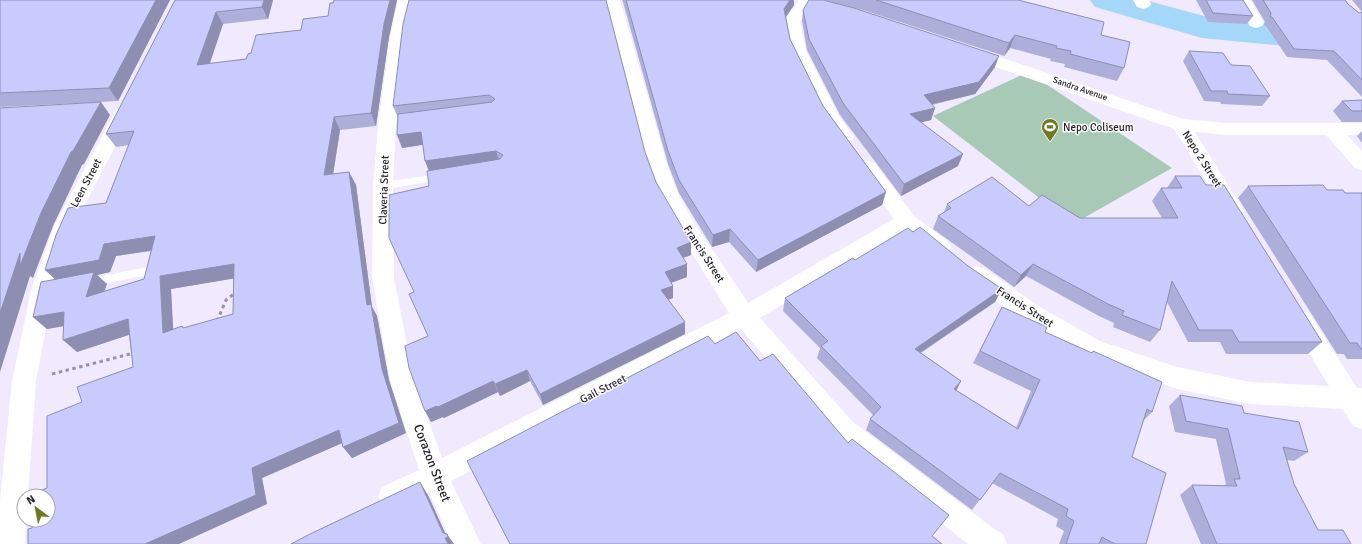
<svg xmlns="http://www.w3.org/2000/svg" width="1362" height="544" font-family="Signika,sans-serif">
  <rect width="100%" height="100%" fill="#f1e9fe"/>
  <path fill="#a7c9b6" d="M1028 72 1172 168 1073 224 933 116Z"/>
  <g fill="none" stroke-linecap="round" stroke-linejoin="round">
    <path fill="#a5d8f8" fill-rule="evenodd" d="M1090 0H1145L1204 16 1357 31 1362 30V52L1357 53 1202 38 1095 7Z"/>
    <path stroke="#9993a3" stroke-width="3" stroke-dasharray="3.5 3.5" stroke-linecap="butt" d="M217 321 226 300 235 293
      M52 374 134 353"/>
    <path fill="#fff" fill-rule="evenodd" d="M441 174 446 177 444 179 383 190 378 186 383 182Z
      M152 266 156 267 157 270 156 273 152 274 88 287 84 286 82 283 84 280 88 279Z"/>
    <path fill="#fff" fill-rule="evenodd" d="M398 0H414L406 37 396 125 393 186 394 278 414 380 442 458 729 313 680 234 658 194 647 164 606 2 608 0H620L667 164 678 194 695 224 748 303 894 219 858 168 861 163 868 161 875 163 914 216 948 241 951 247 948 253C931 258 918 241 906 231L760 318 853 422 993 528 1003 534 1007 544H968L835 438 741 329 451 481 481 544H452L429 492 392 509 382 505 378 496 382 487 419 470 390 380 372 278 373 186 378 125 390 37Z
      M799 0H811L813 2 800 21 806 51 839 116 854 137 852 141 845 143 838 141 822 118 790 51 784 21Z
      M1133 0H1149L1151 4 1149 7 1143 9 1137 7Z
      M1234 0H1250L1264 23 1262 26 1256 28 1250 26Z
      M970 47 1183 119 1228 123H1362V135H1347L1362 151V170L1355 168 1326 135H1228L1195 132 1244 211 1241 216 1234 218 1227 216 1174 129 964 56 962 52 964 48Z
      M124 106 130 108 133 112 75 224 53 291 36 381 28 496H24V520H26L25 544H0V500L12 381 31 291 55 224 115 112 118 108Z
      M977 266 985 269 1040 307 1100 341 1177 367 1251 382 1329 386 1289 320 1293 313 1301 311 1309 313 1357 388H1362V429L1353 426 1343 409 1251 404 1177 389 1084 355 1024 321 969 281 966 275 969 269Z"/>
  </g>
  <path fill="#adafda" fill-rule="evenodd" d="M0 0H170L118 101 0 107Z
    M175 0H273L268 19 223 24 209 64 246 59 251 53 301 30 328 16 334 0H397L389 37 376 126 340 130 333 174 349 172 356 185 372 307 377 316 389 380 406 433 352 458 343 447 342 443 262 478 267 504 32 528 82 402 133 367 129 335 77 352 64 326 47 329 33 317 54 279 106 203 129 145 116 147 106 134ZM152 251 144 279 104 291 107 284 97 275 110 272 116 256ZM234 278 233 314 184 328 182 326 173 329 171 289Z
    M409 0 645 152 656 182 691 255 683 258 687 277 671 283 673 298 668 300 685 334 543 405 530 381 500 396 498 392 444 418 443 417 431 422 428 336 414 292 429 186V170L423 145 402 148 398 118 393 106Z
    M622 0H794V5L786 17 790 39 823 106 886 192 882 205 756 272 729 242 712 247 679 193 668 164 623 2Z
    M823 0H1018L1101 35 1124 68 1117 81 1064 67 1065 64 1050 61 1051 59 1010 48 1004 56 863 10Z
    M1196 0H1243L1253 16 1247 24 1208 22Z
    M1252 0H1345L1348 4 1359 13 1362 12V97L1327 60 1287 57 1266 26H1264L1265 22Z
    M1352 0H1362V12Z
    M803 10 995 67 975 94 932 105 935 108 931 120 921 122 958 166 901 196 840 115 807 50 802 21Z
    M1189 51 1231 65 1270 96 1262 106 1221 104 1220 102 1204 101 1183 61Z
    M1362 100V122H1342L1333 111 1342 101Z
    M1362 131V143L1357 136Z
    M1175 176 1206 185 1322 342 1308 354H1226L1220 342H1188L1167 302 1160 330 1150 342 1113 327 1114 323 1099 316 1026 276 1014 287 933 229 938 216 944 212 947 204 1029 206 1080 218H1162L1152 201 1161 188H1167Z
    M1248 186 1327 190 1345 193H1362V359H1347L1344 354H1337L1238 198Z
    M913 232 968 266 1002 289 995 302 921 353 961 381 956 390 1016 428 1031 391 973 363 1002 307 1045 332 1091 353 1093 351 1152 412 1143 421 1132 457 1146 544H1059L1064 531 1056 526 1058 519 992 483 972 510 866 430 870 419 873 415 817 358 820 348 783 311 785 298 855 260Z
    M1180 395 1244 413 1308 452 1294 461 1287 460 1294 484 1318 530 1351 544H1201L1180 495 1192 485 1224 486 1226 484 1216 439 1175 432 1169 406Z"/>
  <path fill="#8d8eb1" d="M156 0H170L118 101 109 88Z
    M264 0H273L268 19 262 7Z
    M390 0H397L389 37 376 126 371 113 384 24Z
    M790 0H794V5L783 21 784 9Z
    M216 12 223 24 205 78 197 65Z
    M1015 35 1010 48 1004 56 1009 43Z
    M999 56 995 67 975 94 920 107 924 95Z
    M101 102 110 115 84 164 82 165 53 226 33 278 30 276 0 372V313L20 253 71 152Z
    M935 108 931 120 907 126 910 114Z
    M334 117 340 130 331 188 324 175Z
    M421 132 426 144 402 148 397 135Z
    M496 151 500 164 430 174 425 161Z
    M963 154 958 166 901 196 904 184Z
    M349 172 356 185 372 307 377 316 389 380 406 433 352 458 343 447 382 369 367 305Z
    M886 192 882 205 756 272 758 260Z
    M730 229 729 242 712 247 713 235Z
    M155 236 166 248 116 256 110 272 97 275 107 284 98 309 58 282 45 270 104 244Z
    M691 242V255L677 260V248Z
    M234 264 243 277 171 289 174 345 163 333 160 276Z
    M687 264V277L665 285V272Z
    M1033 264 1026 276 1014 287 1021 275Z
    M673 286V298L662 302 661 290Z
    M1002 289 995 302 909 360 915 349Z
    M64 312 77 324 47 329 33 317Z
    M128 319 140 331 77 352 63 340Z
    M685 322V334L543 405 540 394Z
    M527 370 530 381 500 396 495 384Z
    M493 381 498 392 444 418 443 417 431 422 425 411Z
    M961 381 955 393 954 389Z
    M339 430 347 441 262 478 267 504 179 544H145L252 468Z
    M420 482 428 495 447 537V534L454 544H448Z"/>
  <path fill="#c9cbfd" stroke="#8d8eb1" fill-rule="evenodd" d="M0 0H156L109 88 0 93Z
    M175 0H264L262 7 216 12 197 65 246 59 248 54 251 53 256 35 301 30 303 19 328 16 330 3H333L334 0H390L384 24 371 113 334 117 324 175 349 172 367 305 371 304 382 369 399 423 343 447 339 430 252 468 256 495 145 544H28V529L32 528V520H48V496H32V494L47 488V416L82 402 77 387 133 367 128 319 63 340 64 312 33 317 41 282 94 272 86 297 144 279 155 236 104 244 99 260 45 270 56 235 68 208 106 203 134 131 106 134ZM234 264 233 314 183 328 182 326 163 333 160 276Z
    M409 0H606L645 152 656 182 691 242 677 248 687 264 665 272 673 286 661 290 685 322 540 394 527 370 495 384 493 381 438 407 437 406 425 411 409 368 405 346 428 336 409 294 414 292 389 238V195L429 186 427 171 500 159 503 155 496 151 425 161 421 132 397 135 398 114 492 102 495 99 489 95 393 106 403 24Z
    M626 0H790L784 9 790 39 823 106 886 192 758 260 730 229 713 235 679 180 668 151Z
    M809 0H823L854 8 999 56 979 82 924 95 935 108 910 114 963 154 904 184 843 103 809 39 803 10Z
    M876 0H1018L1104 22 1101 35 1130 42 1124 68 1070 54 1071 51 1056 48 1057 46 1015 35 1009 43Z
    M1206 0H1243L1253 16 1213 13Z
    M1263 0H1345L1348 4 1359 13 1362 12V80L1334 51 1294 49 1272 17H1270L1271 13Z
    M1189 51 1223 53 1231 65 1250 66 1270 96 1228 94 1227 91H1211Z
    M1362 100V111H1352L1342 101Z
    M101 102 73 151 71 152 41 213 20 266V253L0 313V108Z
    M1175 176H1200L1206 185H1224L1322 342H1239L1232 330H1199L1172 281 1160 330 1122 315 1124 311 1108 304 1033 264 1021 275 938 216 951 208 947 204 992 177 1029 206 1042 195 1080 218H1178L1161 188H1182Z
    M1323 185 1327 190H1343L1345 193H1362V349H1361L1357 343H1350L1248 186Z
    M920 227 968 266 1002 289 915 349 961 381 954 389 1018 429 1040 380 980 351 1002 307 1047 327 1045 332 1092 353 1093 351 1162 382 1152 412 1147 409 1132 457 1166 473 1146 544H1115L1102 537 1099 544H1066L1074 521 1066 516 1068 509 1000 473 980 500 870 419 881 407 821 346 828 341 785 298 853 258 855 260 908 228 913 232Z
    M736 332 760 361 773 354 848 443 852 439 949 515 932 536 942 544H510L467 461 708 336 715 344Z
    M1180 395 1242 406 1244 413 1299 422 1308 452 1283 447 1294 484 1318 530H1343L1351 544H1217L1192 485 1237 486 1234 479H1240L1228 429 1186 421Z
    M420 482 443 533 447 534 448 537 445 538 448 544H291L310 534Z"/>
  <defs>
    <symbol id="stadium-pin" viewBox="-11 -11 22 30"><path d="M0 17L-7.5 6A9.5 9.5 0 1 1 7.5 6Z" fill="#6f7924" stroke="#fff"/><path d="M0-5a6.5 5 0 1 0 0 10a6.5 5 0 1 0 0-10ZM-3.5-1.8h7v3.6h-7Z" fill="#fff"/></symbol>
  </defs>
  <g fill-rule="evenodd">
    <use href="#stadium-pin" x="1040" y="117" width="20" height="27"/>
  </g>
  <g text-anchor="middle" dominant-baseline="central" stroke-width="3" stroke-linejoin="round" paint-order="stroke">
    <g font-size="9" fill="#221e27" stroke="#fff">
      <text transform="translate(1080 89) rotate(19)">Sandra Avenue</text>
    </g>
    <g font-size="11" fill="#221e27" stroke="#fff" text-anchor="start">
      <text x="1063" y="127">Nepo Coliseum</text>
    </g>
    <g font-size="11" fill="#221e27" stroke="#fff">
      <text transform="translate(1202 159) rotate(58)">Nepo 2 Street</text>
      <text transform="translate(86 183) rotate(-62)">Leen Street</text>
      <text transform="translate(384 190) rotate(-88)">Claveria Street</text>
      <text transform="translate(704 254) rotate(57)">Francis Street</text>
      <text transform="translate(1025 307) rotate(33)">Francis Street</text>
      <text transform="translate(603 389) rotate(-27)">Gail Street</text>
    </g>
    <g font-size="13" fill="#221e27" stroke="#fff">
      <text transform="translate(432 463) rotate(69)">Corazon Street</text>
    </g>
  </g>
  <g transform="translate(36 508) rotate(328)"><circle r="19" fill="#ffffff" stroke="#a7a5a9"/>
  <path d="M0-3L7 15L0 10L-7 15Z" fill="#6f7924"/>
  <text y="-6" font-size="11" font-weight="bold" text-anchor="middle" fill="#221e27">N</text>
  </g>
</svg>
